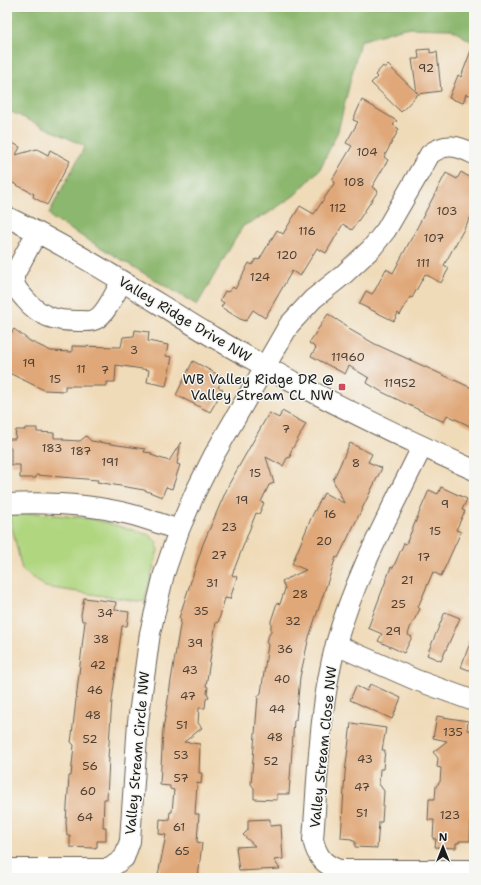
<svg xmlns="http://www.w3.org/2000/svg" width="481" height="885" font-family="'Shantell Sans',sans-serif">
  <rect width="100%" height="100%" fill="#f6f6f2"/>
  <filter id="ink" filterUnits="userSpaceOnUse"><feTurbulence type="fractalNoise" baseFrequency=".025" numOctaves="2"/><feDisplacementMap in="SourceGraphic" scale="8" xChannelSelector="R" yChannelSelector="G"/><feConvolveMatrix kernelMatrix="1 2 1 2 8 2 1 2 1" color-interpolation-filters="sRGB"/></filter>
  <filter id="wash" filterUnits="userSpaceOnUse"><feTurbulence type="fractalNoise" baseFrequency=".012" numOctaves="4" result="noise"/><feDisplacementMap in="SourceGraphic" scale="16" xChannelSelector="R" yChannelSelector="G"/><feGaussianBlur stdDeviation="0.9" result="paint"/><feColorMatrix in="noise" values="0 0 0 0 0 0 0 0 0 0 0 0 0 0 0 0 0 1.4 0 .05"/><feComposite in="paint" operator="in"/></filter>
  <g filter="url(#wash)">
    <rect width="100%" height="100%" fill="#f0dbb9"/>
    <path fill="#b0d680" stroke="#66794e" d="M38 513 93 519 150 535 157 543 158 550 144 602 45 587 22 570 9 514Z"/>
    <path fill="#8cb76e" stroke="#546a45" d="M8 7H474V43L451 29 404 28 360 41 338 131 320 169 295 195 267 214 243 226 197 305 53 219 49 213 85 146 7 110Z"/>
    <g id="blocks">
      <path fill="#e0a879" d="M473 45 474 96 466 94 463 103 449 98 458 75 461 77Z
        M430 49V53L437 52 441 91 418 94 401 112 371 83 377 77 375 75 383 66 385 68 388 65 417 93 412 59H419L418 50Z
        M362 100 397 121 393 125 399 129 384 157 388 160 372 187 378 191 352 230 343 224 326 253 317 248 300 276 292 271 265 318 253 310 246 321 240 319 221 307 224 303 220 300 225 291 228 292 233 287 235 289 249 263 252 265 256 259 259 260 277 230 283 234 300 206 314 214 335 182 332 180 352 146 346 143 358 122 353 120Z
        M7 140 20 147 16 155 37 149 48 155 50 150 70 161 47 205 33 197 34 194 7 180Z
        M461 172 474 180V211L444 265 449 268 441 283 425 274 412 298 410 297 400 315 398 313 394 321 359 304 366 291 372 294 375 290 386 269 393 273 446 173 457 179Z
        M328 314 348 327 347 328 375 344 474 389V428L447 415 444 422 382 392 367 383 369 378 349 366 345 374 311 356 316 348 309 343Z
        M14 329 30 341 51 351 72 352V346L121 347 123 337 134 336 135 330 149 332 148 341 168 345 166 356 172 357 166 386 147 382 149 370 116 365 115 382H107V386H65V391L44 390 7 372V339Z
        M193 361 224 378 218 387 223 390 210 412 176 395Z
        M282 411 306 424 290 453 291 457 287 458 283 466 266 457 274 483 269 485 261 502 264 503 259 514 256 513 232 575 237 577 230 599 225 598 218 623 216 622 206 686 208 687 207 693 209 697 206 699 205 708H199L198 723 202 728 184 742 200 744 199 773H202L201 784 197 783 195 814H199L197 842 202 843 198 878H169L158 875 166 835 159 834 160 819 169 820 170 812H172L174 790 170 789V786L160 785 163 730 181 619 179 618 203 544 229 484 269 413 279 418Z
        M25 428H37V432L54 433V438H63V440L80 441 86 436 91 441 145 449 144 452 152 453 151 455 169 461 181 442 177 464 180 465 172 489 166 487 162 497 144 490 97 482 98 480 36 475V478H20V465H11V447L7 444V439H15L16 430H25Z
        M350 443 372 454 368 462 382 468 338 558 336 557 309 637 300 677 296 720H294L289 794H277V800L254 799V788L251 784 258 696 261 693 268 645 266 641 271 631V621L277 603 280 604 285 589 282 581 306 570 292 564 312 516 324 493 344 503 333 480Z
        M441 487 467 499 462 510 465 511 456 530 461 532 441 576 433 572 418 607 420 609 410 628 408 635 412 637 404 653 378 641 382 634 368 628 391 567 393 568 404 543 406 544 429 490 438 494Z
        M84 598 116 602 115 610 129 612 127 626H122L112 700 108 758H109L107 799H104L103 827H106V841H97V847L94 848 70 847V835H67L66 822 69 776H71L74 745 71 742 72 735 85 621H82L81 615Z
        M445 612 460 618 441 661 427 655Z
        M473 635 474 636V672L461 667Z
        M370 684 401 698 392 719 350 700 356 686 367 691Z
        M437 716 468 721 467 730 474 731V790H472L470 841H459V843H456V848L435 847 436 839H433L434 820H428L429 799H435L436 786 440 782 441 768 437 767 438 758 433 752 447 741 433 738Z
        M351 723 386 728 382 750H385L383 769H380L379 784 384 791 382 822H379L377 848 355 847V841H352V839L341 838 345 773Z
        M270 819V826L281 825 283 859 274 860 280 869 239 871 236 847 255 846 243 835 248 830V820Z"/>
    </g>
  </g>
  <g filter="url(#ink)">
    <use href="#blocks" fill-opacity="0" stroke="#665f53" stroke-width="1"/>
    <g fill="none" stroke-linecap="round" stroke-linejoin="round">
      <defs>
        <path id="minor" d="M7 217C78 251 145 296 213 337 297 386 385 430 474 470
          M37 232 14 275C13 286 18 291 25 299 40 317 55 321 78 321 85 321 91 322 96 319 106 314 116 291 122 281
          M422 447C391 511 355 575 336 644 319 707 318 775 313 840 317 856 323 865 340 870H474
          M7 504C48 502 89 504 129 514 146 518 163 525 179 530
          M336 645 416 680 474 701
          M7 869H109L124 858 130 841 138 722 150 633 164 574 179 530 195 493 214 455 289 325 313 299 342 276 371 249 386 230 430 154C446 142 458 146 474 154"/>
      </defs>
      <use href="#minor" stroke="#665f53" stroke-width="22"/>
      <use href="#minor" stroke="#fff" stroke-width="20"/>
    </g>
  </g>
  <rect fill="#d1495b" stroke="#f6f6f2" stroke-width="1.5" x="338" y="383" width="8" height="8" rx="2"/>
  <g text-anchor="middle" dominant-baseline="central" stroke-width="3" stroke-linejoin="round" paint-order="stroke">
    <g font-size="12" fill="#4d3f33">
      <text x="426" y="68">92</text>
      <text x="367" y="152">104</text>
      <text x="354" y="182">108</text>
      <text x="338" y="208">112</text>
      <text x="447" y="211">103</text>
      <text x="307" y="231">116</text>
      <text x="434" y="238">107</text>
      <text x="287" y="255">120</text>
      <text x="423" y="263">111</text>
      <text x="260" y="277">124</text>
      <text x="134" y="350">3</text>
      <text x="348" y="357">11960</text>
      <text x="29" y="363">19</text>
      <text x="81" y="369">11</text>
      <text x="105" y="370">7</text>
      <text x="55" y="379">15</text>
      <text x="400" y="383">11952</text>
      <text x="286" y="429">7</text>
      <text x="52" y="448">183</text>
      <text x="81" y="451">187</text>
      <text x="110" y="462">191</text>
      <text x="356" y="463">8</text>
      <text x="255" y="473">15</text>
      <text x="242" y="500">19</text>
      <text x="445" y="504">9</text>
      <text x="330" y="514">16</text>
      <text x="229" y="527">23</text>
      <text x="435" y="531">15</text>
      <text x="324" y="541">20</text>
      <text x="219" y="555">27</text>
      <text x="424" y="557">17</text>
      <text x="407" y="580">21</text>
      <text x="212" y="583">31</text>
      <text x="300" y="594">28</text>
      <text x="398" y="604">25</text>
      <text x="201" y="611">35</text>
      <text x="105" y="613">34</text>
      <text x="293" y="621">32</text>
      <text x="393" y="631">29</text>
      <text x="101" y="639">38</text>
      <text x="195" y="643">39</text>
      <text x="285" y="649">36</text>
      <text x="98" y="665">42</text>
      <text x="190" y="670">43</text>
      <text x="282" y="679">40</text>
      <text x="95" y="690">46</text>
      <text x="188" y="696">47</text>
      <text x="277" y="709">44</text>
      <text x="93" y="715">48</text>
      <text x="182" y="725">51</text>
      <text x="453" y="732">135</text>
      <text x="275" y="737">48</text>
      <text x="90" y="739">52</text>
      <text x="181" y="755">53</text>
      <text x="365" y="759">43</text>
      <text x="271" y="761">52</text>
      <text x="90" y="766">56</text>
      <text x="181" y="778">57</text>
      <text x="362" y="787">47</text>
      <text x="88" y="791">60</text>
      <text x="362" y="813">51</text>
      <text x="450" y="815">123</text>
      <text x="85" y="817">64</text>
      <text x="179" y="827">61</text>
      <text x="182" y="851">65</text>
    </g>
    <g font-size="14" fill="#1c1c1c" stroke="#f6f6f2">
      <text transform="translate(185 319) rotate(31)">Valley Ridge Drive NW</text>
      <text transform="translate(323 747) rotate(-84)">Valley Stream Close NW</text>
      <text transform="translate(137 753) rotate(-85)">Valley Stream Circle NW</text>
    </g>
    <g font-size="14" fill="#1c1c1c" stroke="#f6f6f2" text-anchor="end">
      <text x="334" y="379">WB Valley Ridge DR @<tspan x="334" dy="16">Valley Stream CL NW</tspan></text>
    </g>
  </g>
  <rect width="481" height="885" fill="none" stroke="#f6f6f2" stroke-width="24"/>
  <g transform="translate(443 847)" stroke="#f6f6f2" stroke-width="3" paint-order="stroke">
  <path d="M0-3L7 15L0 10L-7 15Z" fill="#1c1c1c"/>
  <text y="-6" font-size="11" font-weight="bold" text-anchor="middle" fill="#1c1c1c">N</text>
  </g>
</svg>
